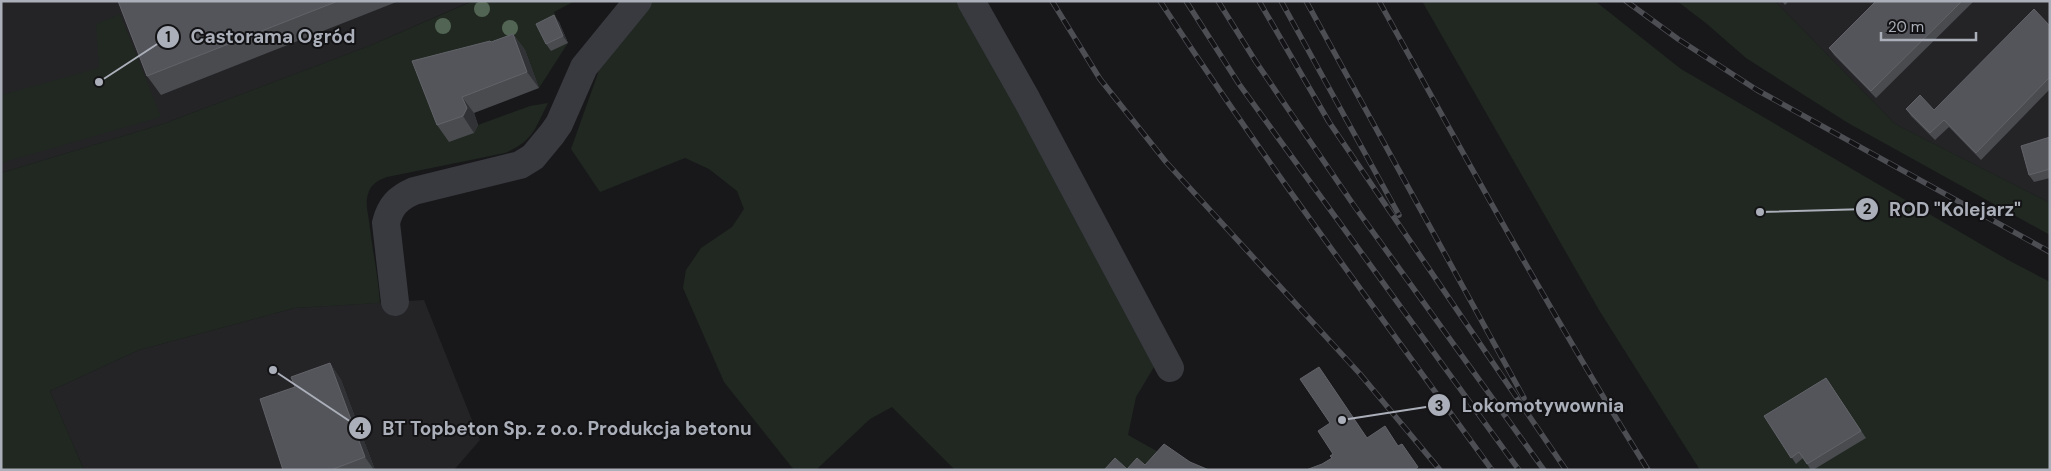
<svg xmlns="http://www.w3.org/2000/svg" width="2051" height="471" font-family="'DM Sans',sans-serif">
  <rect width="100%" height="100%" fill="#18181a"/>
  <path fill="#242427" d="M1 1H472L369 46 163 124 1 173Z
    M1775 1H2047L2050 4V203L1895 124Z
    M424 300 480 440 454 470H84L50 391 139 350 295 308Z"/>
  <path fill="#202821" d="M473 1H575L554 12 568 43 539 88 525 50 424 78 474 133 478 125 530 106 548 103C535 129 533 141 505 153L387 177C378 180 371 184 368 194 365 202 368 213 369 221 372 248 378 275 380 303L295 308 139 350 50 391 84 470H1V173L163 124 369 46Z
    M652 1H961L1154 367 1136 397 1128 435 1178 463 1171 470H955L892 407 870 419 816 470H794L724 382 683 288 686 270 701 248 732 227 744 209 737 191 709 169 685 158 600 192 571 149 602 62Z
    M1422 1H1595L1681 69 2008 260 2050 282V470H1700L1599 310Z
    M1677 1H1775L1895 124 2050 203V235L1848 123 1746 58 1707 24Z
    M120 14 161 117 1 163V95L99 68 96 24Z"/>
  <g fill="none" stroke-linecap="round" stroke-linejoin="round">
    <path stroke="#393a3f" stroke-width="28" d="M971 1 1027 100 1170 368
      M395 302 386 223C390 206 398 198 414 191L520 165 533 157 552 134 559 124 584 67 638 1"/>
    <defs>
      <path id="rail" d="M1052 1 1100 79 1166 162 1360 374 1440 470
        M1160 1C1265 162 1380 315 1492 470
        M1186 1 1239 84 1519 470
        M1218 1 1256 62 1355 207 1544 470
        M1259 1 1329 122 1566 470
        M1281 1 1399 215
        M1306 1 1524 398
        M1379 1C1466 159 1553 317 1648 470
        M1626 1 1678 39 1757 90 2050 252"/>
    </defs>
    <use href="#rail" stroke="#4c4e54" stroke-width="5.5"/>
    <use href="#rail" stroke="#131315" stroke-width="4" stroke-dasharray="11" stroke-linecap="butt"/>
  </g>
  <g fill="#526554">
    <circle cx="482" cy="9" r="8"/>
    <circle cx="443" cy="26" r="8"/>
    <circle cx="510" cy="28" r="8"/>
  </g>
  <path fill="#494b4f" d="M118 1H399L161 95 147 76Z
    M1782 1H1789L1785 5Z
    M1876 1H1974L1876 98 1834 55 1829 48Z
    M559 22 568 43 551 51 546 44Z
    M2050 26V89L1981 160 1949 127 1935 140 1911 116 1906 109 1934 110Z
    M513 34 525 50 539 88 474 113 478 125 474 133 449 142 437 125 491 42Z
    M2050 137V178L2034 182 2029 175Z
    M330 363 341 380 375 470H283Z
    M1826 378 1866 438 1813 470H1811L1803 458 1796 464 1764 416Z"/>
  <path fill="#313235" d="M554 15 559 22 568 43 563 36Z
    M513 34 525 50 539 88 527 72Z
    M462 97 474 113 478 125 474 133 463 116Z
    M330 363 341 380 375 470H374L365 457Z"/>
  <path fill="#54555a" stroke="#626369" d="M118 1H338L147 76Z
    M1876 1H1962L1871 91 1829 48Z
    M2034 9 2050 26V77L1976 153 1944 120 1930 133 1906 109 1920 95 1934 110Z
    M554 15 563 36 546 44 536 24Z
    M513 34 527 72 462 97 467 108 463 116 437 125 412 61 490 41 491 42Z
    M2050 137V169L2029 175 2021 146Z
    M330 363 365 457 331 470H283L260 399 295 387 291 377Z
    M1319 367 1367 438 1385 426 1398 446 1402 444 1418 467 1414 470H1306L1322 464 1332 458 1330 456 1333 454 1318 431 1330 423 1300 379Z
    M1826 378 1861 431 1807 464 1799 452 1791 458 1764 416Z
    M1164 444 1190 462 1209 470H1104L1115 458 1127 469 1137 458 1145 465Z"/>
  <path fill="none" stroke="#abafb9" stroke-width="2" d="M99 82L168 37M1760 212L1867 209M1342 420L1439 405M273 370L360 428"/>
  <g fill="#abafb9" stroke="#131315" stroke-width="2">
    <circle cx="99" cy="82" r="5"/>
    <circle cx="1760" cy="212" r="5"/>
    <circle cx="1342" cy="420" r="5"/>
    <circle cx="273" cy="370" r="5"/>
    <circle cx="168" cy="37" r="12"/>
    <circle cx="1867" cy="209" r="12"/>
    <circle cx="1439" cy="405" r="12"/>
    <circle cx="360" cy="428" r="12"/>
  </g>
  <g font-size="15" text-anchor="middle" font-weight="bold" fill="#111">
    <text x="168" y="42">1</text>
    <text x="1867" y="214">2</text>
    <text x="1439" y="411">3</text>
    <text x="360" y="434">4</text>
  </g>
  <g font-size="19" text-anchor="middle" font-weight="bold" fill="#abafb9" stroke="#131315" stroke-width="4" stroke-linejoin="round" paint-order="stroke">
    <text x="273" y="43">Castorama Ogród</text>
    <text x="1955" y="216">ROD "Kolejarz"</text>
    <text x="1543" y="412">Lokomotywownia</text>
    <text x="567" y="435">BT Topbeton Sp. z o.o. Produkcja betonu</text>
  </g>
  <rect width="2051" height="471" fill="none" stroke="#abafb9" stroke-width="5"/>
  <path d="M1881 32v8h95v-8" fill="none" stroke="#abafb9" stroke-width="2.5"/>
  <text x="1888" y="32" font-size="15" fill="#abafb9" stroke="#131315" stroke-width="4" paint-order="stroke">20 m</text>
</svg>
